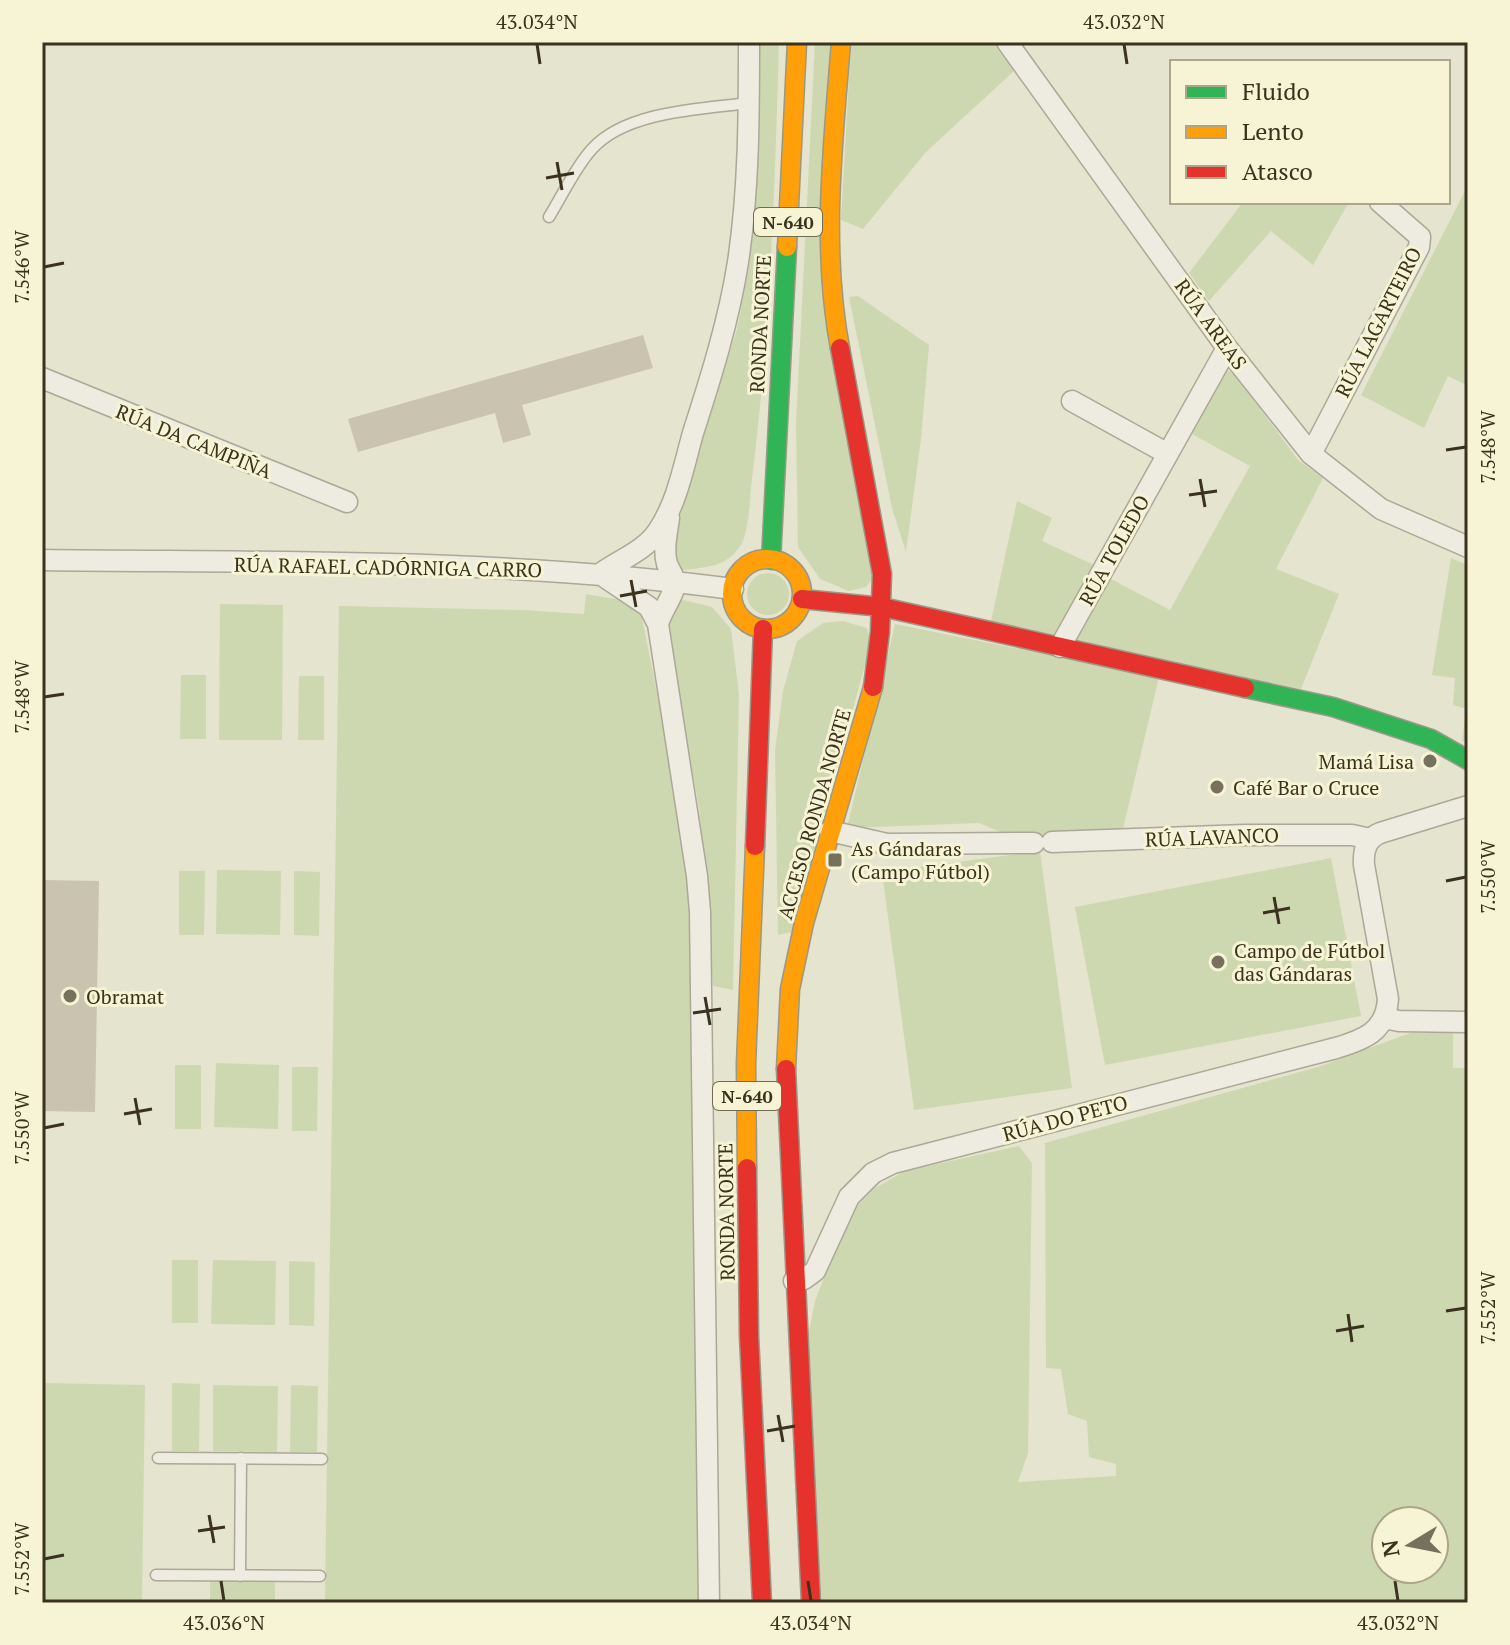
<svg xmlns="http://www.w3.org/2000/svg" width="1510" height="1645" font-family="'PT Serif',serif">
  <rect width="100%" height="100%" fill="#e5e4ce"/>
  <path fill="#ced8b0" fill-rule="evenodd" d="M759 42H779C775 187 770 335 752 479 750 495 749 532 741 545 727 567 708 567 683 570L675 564 668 543 737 329 750 261Z
    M815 42H833L824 161 874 577 866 587 849 591 820 579 798 547 796 424Z
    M851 42H992L1014 71 926 152 863 229 841 220Z
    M1468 185V386L1448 376 1424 428 1361 395Z
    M1243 202H1349L1313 265 1271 231 1209 301 1189 273Z
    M858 296 929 345 921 439 906 552 892 508 849 297Z
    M1225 369 1235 374 1298 460 1323 478 1276 569 1339 594 1301 689 1078 644 1076 634 1109 578 1170 610 1250 466 1190 433Z
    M1017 501 1052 518 1042 541 1094 565 1056 635 991 621Z
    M1451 558 1468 565V742L1462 741 1466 709 1453 705 1455 678 1432 675Z
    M747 594a21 21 0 1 1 42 0a21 21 0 1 1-42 0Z
    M586 594 621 600 641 613 677 793 688 871 701 1603H325L339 606 522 610 584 614Z
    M683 600 712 607 731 629 739 694 733 990 713 986 699 807 666 632 667 608Z
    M220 604 283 605 282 740H219Z
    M843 621 867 628 871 643 792 932 778 935 775 751 783 691 797 641 823 623Z
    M895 624 1159 677 1122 833 1010 836 979 823 847 828Z
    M181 675H206V739H180Z
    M299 676H324V740H298Z
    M1040 851 1072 1088 914 1110 882 872Z
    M1331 858 1361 1016 1105 1065 1075 907Z
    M217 870 281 871 280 935 216 934Z
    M179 871H205L204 935H179Z
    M294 871 320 872 319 936 294 935Z
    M1410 1033H1453V1068H1468V1603H822L807 1341 815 1301 850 1213 875 1188 905 1171 1019 1146 1032 1163 1028 1453 1018 1482 1116 1476V1464L1089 1457 1087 1421 1068 1414 1061 1369 1046 1368 1045 1143 1321 1066ZM1386 1521H1434V1569H1386Z
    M216 1063 279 1065 278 1129 214 1127Z
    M175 1065H201V1129H175Z
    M292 1067H318L317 1131H292Z
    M172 1260H198V1323H172Z
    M213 1260 276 1261 275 1325 211 1324Z
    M289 1261 315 1262 314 1326 289 1325Z
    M42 1383 145 1385 142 1603H42Z
    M172 1383 200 1384 199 1451H172Z
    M213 1385 278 1386 277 1452 213 1451Z
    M291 1385 318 1386 317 1452H290Z
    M210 1579 275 1580V1603H210Z"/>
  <path fill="#c9c3af" d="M643 335 653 368 522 405 531 435 503 443 495 413 358 452 348 419Z
    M42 880 99 881 95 1112 42 1111Z"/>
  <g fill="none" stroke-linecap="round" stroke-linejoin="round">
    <defs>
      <path id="lane" d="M549 217C562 196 576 166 592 149 626 111 701 109 749 103
        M158 1458 322 1459
        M156 1575 320 1576
        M240 1576 241 1458"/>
      <path id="street" d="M1007 42 1227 348 1311 454 1381 509 1468 547
        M42 378 347 502
        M1072 401 1168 454
        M1311 454 1419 247 1420 237 1380 202
        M42 560C272 563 504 558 733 589
        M600 574 649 607 658 624 697 876 700 912 709 1603
        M600 574C619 560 645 551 658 531 677 503 684 465 693 433 711 377 729 320 738 262 749 189 749 115 749 42
        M658 624C661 612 676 592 675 582 674 576 669 569 667 564 663 549 667 533 669 518
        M1060 647 1227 348
        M830 831 887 844 1034 843
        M1052 842 1245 835H1352L1370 839
        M1384 1018 1399 1021 1468 1022
        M794 1281 804 1279 815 1271 849 1197 873 1173 893 1163 1336 1048C1363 1040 1386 1032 1388 999L1364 865C1363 851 1366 839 1380 833L1468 806"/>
      <path id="fast" d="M771 560 787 247
        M1245 688 1333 707 1431 739 1468 760"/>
      <path id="slow" d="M787 247 797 42
        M840 348C821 247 833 144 841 42
        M732 594a35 35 0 1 1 70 0a35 35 0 1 1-70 0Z
        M786 1069 790 989 804 923 873 687
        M747 1168 746 1064 755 846"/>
      <path id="jam" d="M840 348 882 574 880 632 873 687
        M802 599 882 607 1245 688
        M755 846 763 629
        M786 1069 811 1603
        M747 1168 749 1336 762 1603"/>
    </defs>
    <use href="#lane" stroke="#aba897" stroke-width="13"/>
    <use href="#street" stroke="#aba897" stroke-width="23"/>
    <use href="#fast" stroke="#9a9887" stroke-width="21"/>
    <use href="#slow" stroke="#9a9887" stroke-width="21"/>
    <use href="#jam" stroke="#9a9887" stroke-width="21"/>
    <use href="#lane" stroke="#eeece0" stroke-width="10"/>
    <use href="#street" stroke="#eeece0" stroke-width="20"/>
    <use href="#fast" stroke="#30b455" stroke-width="18"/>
    <use href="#slow" stroke="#ff9f0a" stroke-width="18"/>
    <use href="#jam" stroke="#e5322d" stroke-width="18"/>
  </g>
  <path fill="none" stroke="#3a321e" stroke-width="3" d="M537 44 540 64M1124 44 1127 64M557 162 562 190M546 178 574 173M44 267 64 263M1446 450 1466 447M1200 479 1205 507M1189 495 1217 491M631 580 636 607M620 596 647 591M44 697 64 694M1446 881 1466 877M1274 897 1279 924M1263 913 1290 908M705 997 710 1025M693 1013 721 1009M135 1098 140 1125M124 1114 152 1109M44 1128 64 1124M1446 1311 1466 1308M1348 1314 1352 1342M1336 1331 1364 1326M778 1415 783 1442M767 1431 795 1426M209 1515 214 1543M198 1531 225 1527M44 1559 64 1555M221 1581 224 1601M808 1581 811 1601M1395 1581 1398 1601"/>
  <g fill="#76705c" stroke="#f6f4d4" stroke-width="3">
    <circle cx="1430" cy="761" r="8"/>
    <circle cx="1217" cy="787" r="8"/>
    <rect x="827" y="852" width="16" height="16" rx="4"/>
    <circle cx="1218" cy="962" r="8"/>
    <circle cx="70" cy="996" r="8"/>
  </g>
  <g text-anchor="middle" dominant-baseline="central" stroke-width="6" stroke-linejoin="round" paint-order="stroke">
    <g fill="#f6f4d4" stroke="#726c55" stroke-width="2">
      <rect x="754" y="208" width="68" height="28" rx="6"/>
      <rect x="713" y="1082" width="68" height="28" rx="6"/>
    </g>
    <g font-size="18" font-weight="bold" fill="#3a321e">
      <text x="788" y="222">N-640</text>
      <text x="747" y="1096">N-640</text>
    </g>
    <g font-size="20" fill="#3a321e" stroke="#f6f4d4">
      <text transform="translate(1378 322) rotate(-63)">RÚA LAGARTEIRO</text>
      <text transform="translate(760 324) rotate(-87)">RONDA NORTE</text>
      <text transform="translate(1211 324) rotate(54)">RÚA AREAS</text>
      <text transform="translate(194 441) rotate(22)">RÚA DA CAMPIÑA</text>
      <text transform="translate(1114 550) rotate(-61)">RÚA TOLEDO</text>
      <text transform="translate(388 567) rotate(1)">RÚA RAFAEL CADÓRNIGA CARRO</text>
      <text transform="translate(814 814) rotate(-74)">ACCESO RONDA NORTE</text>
      <text transform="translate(1212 837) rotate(-2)">RÚA LAVANCO</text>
      <text transform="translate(1065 1118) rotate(-15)">RÚA DO PETO</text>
      <text transform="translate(726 1212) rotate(-91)">RONDA NORTE</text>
    </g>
    <g font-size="20" fill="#3a321e" stroke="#f6f4d4" text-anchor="start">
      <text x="1414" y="761" text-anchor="end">Mamá Lisa</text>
      <text x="1233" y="787">Café Bar o Cruce</text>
      <text x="851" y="848">As Gándaras<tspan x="851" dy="23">(Campo Fútbol)</tspan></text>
      <text x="1234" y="950">Campo de Fútbol<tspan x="1234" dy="23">das Gándaras</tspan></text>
      <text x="86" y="996">Obramat</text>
    </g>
  </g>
  <rect width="1510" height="1645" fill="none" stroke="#f6f4d4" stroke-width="88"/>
  <rect x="1170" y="60" width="280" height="144" fill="#f6f4d4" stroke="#aba68b" stroke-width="2"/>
  <rect x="1186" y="86" width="40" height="12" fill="#30b455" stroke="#aba68b" stroke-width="2"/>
  <text x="1242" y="100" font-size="24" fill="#3a321e">Fluido</text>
  <rect x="1186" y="126" width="40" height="12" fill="#ff9f0a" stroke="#aba68b" stroke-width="2"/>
  <text x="1242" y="140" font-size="24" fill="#3a321e">Lento</text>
  <rect x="1186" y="166" width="40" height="12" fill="#e5322d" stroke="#aba68b" stroke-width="2"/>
  <text x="1242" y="180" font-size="24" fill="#3a321e">Atasco</text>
  <g transform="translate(1410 1545) rotate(260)"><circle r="38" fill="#f6f4d4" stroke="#aba68b" stroke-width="2"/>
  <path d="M0-6L14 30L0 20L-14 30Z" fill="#76705c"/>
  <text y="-12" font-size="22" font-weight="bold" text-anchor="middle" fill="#3a321e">N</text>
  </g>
  <rect x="44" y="44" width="1422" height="1557" fill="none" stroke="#3a321e" stroke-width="3"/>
  <g font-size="20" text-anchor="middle" fill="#3a321e">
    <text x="537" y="29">43.034°N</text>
    <text x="1124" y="29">43.032°N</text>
    <text transform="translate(22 267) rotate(-90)" y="7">7.546°W</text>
    <text transform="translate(1488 447) rotate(-90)" y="7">7.548°W</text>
    <text transform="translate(22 697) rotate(-90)" y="7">7.548°W</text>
    <text transform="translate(1488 877) rotate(-90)" y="7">7.550°W</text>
    <text transform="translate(22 1128) rotate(-90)" y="7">7.550°W</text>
    <text transform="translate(1488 1308) rotate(-90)" y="7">7.552°W</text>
    <text transform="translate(22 1559) rotate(-90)" y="7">7.552°W</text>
    <text x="224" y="1630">43.036°N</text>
    <text x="811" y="1630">43.034°N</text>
    <text x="1398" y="1630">43.032°N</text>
  </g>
</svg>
